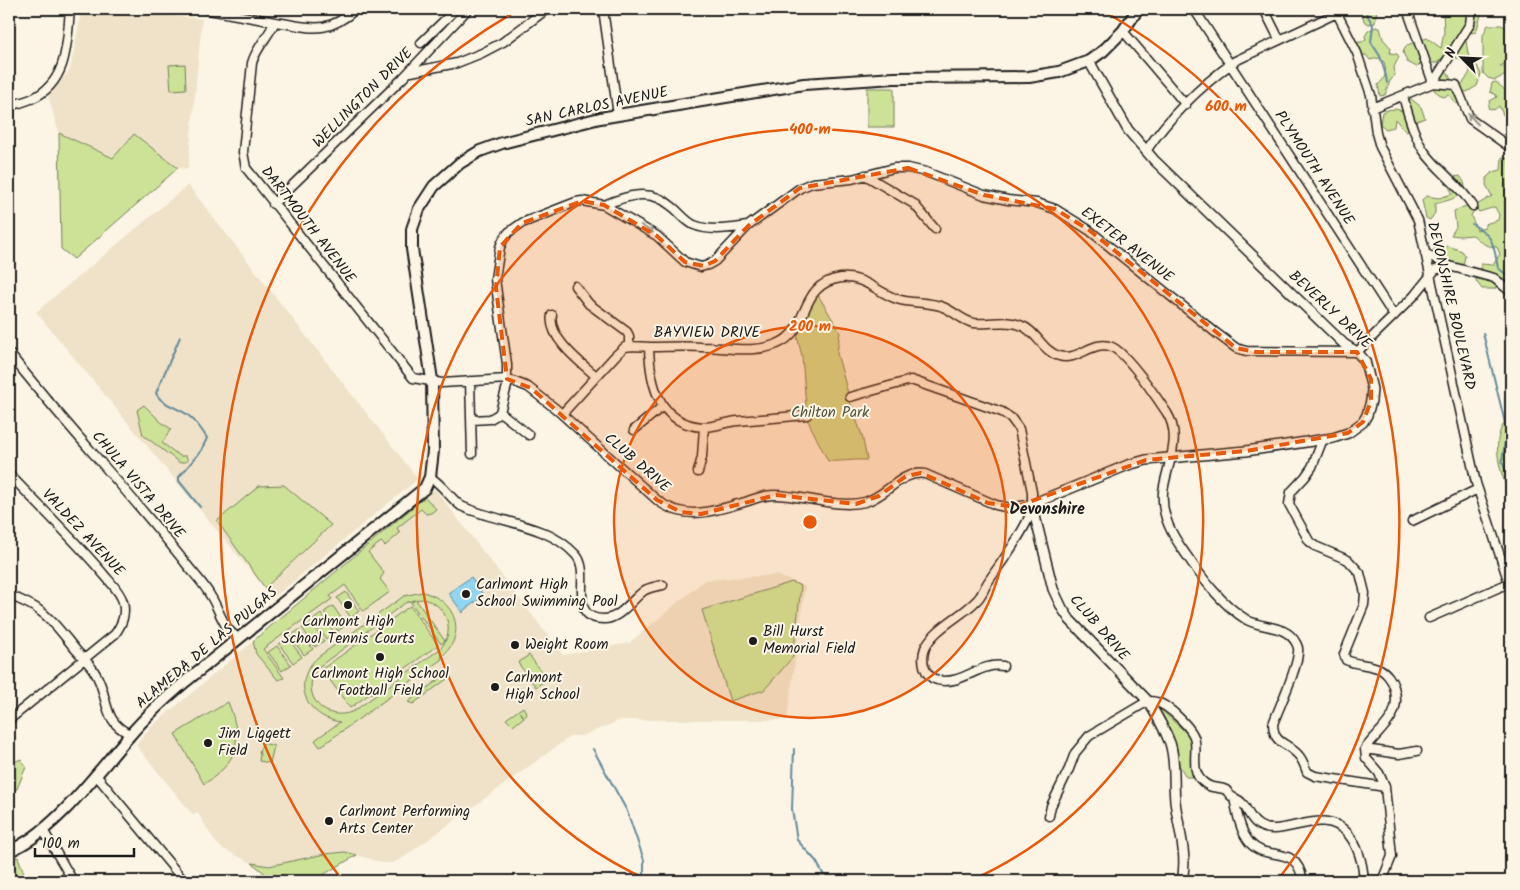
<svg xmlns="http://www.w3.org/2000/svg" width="1520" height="890" font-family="Kalam,sans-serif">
  <rect width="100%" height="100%" fill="#fcf5e5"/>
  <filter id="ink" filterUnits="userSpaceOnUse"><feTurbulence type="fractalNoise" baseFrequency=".02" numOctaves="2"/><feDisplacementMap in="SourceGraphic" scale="10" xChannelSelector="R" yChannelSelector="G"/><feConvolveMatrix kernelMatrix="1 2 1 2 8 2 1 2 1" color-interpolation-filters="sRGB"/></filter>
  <g filter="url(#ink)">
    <path fill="#efe2c8" d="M82 9H108L202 19 188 169 178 168 134 134 113 158 59 133 48 96 70 70Z
      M188 185 418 479 273 598 36 312Z
      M435 489 563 655 629 643 705 580 777 575 805 587 787 720H621L582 736H571L400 860 391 863H383L357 855 345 852 325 854 269 866 252 863 223 849 216 843 197 812 193 815 136 745 151 727Z"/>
    <path fill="#cce297" stroke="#747f5a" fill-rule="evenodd" d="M1361 9H1377L1375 23 1369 24 1364 21Z
      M1443 9H1483L1476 32 1471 33 1472 23 1467 20 1464 27 1468 54 1475 61 1481 74 1477 86 1467 92 1461 91 1460 85 1464 82 1470 72 1466 60 1456 58 1448 52 1437 63H1429L1425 59 1417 67 1407 62 1403 52 1407 45 1427 38 1441 48 1444 32Z
      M1508 9H1511V61L1500 66 1506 68 1511 67V77L1503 76 1495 80 1488 78 1483 73V35L1488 25H1501L1507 28 1510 16Z
      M1376 27 1380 28 1383 39 1391 48 1390 53 1397 54 1399 57 1394 67 1395 75 1390 81 1385 95 1380 96 1378 85C1386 77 1387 73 1384 62L1379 58 1370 60 1366 55H1360L1356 48 1357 42H1362L1366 39 1365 36 1368 31Z
      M185 64 186 89 171 90 169 65Z
      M1440 67 1446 70 1448 73 1461 103 1456 104 1449 95 1443 97 1434 90 1438 80 1434 71Z
      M1496 82 1505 90H1508L1511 85V115H1503L1499 106 1494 110 1488 108 1490 101 1497 97 1495 94 1490 92 1492 83Z
      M867 88H894V127H867Z
      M1410 98 1421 107 1425 118 1414 122 1410 131 1406 132 1395 119 1394 127 1386 129 1380 124 1382 112C1390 109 1397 107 1405 113L1407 100Z
      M59 133 113 158 134 134 178 168 74 259 61 249Z
      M1502 157 1509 159V166L1511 167V177L1508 180 1506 190 1511 207V289L1502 278 1495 289H1482L1476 281 1477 274 1487 273 1481 268V264L1493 265 1500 254 1497 247C1486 247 1480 242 1473 235L1459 236 1451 235 1456 227 1454 211 1466 206 1471 208 1473 212 1471 216 1477 230 1485 228V224L1498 220 1499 215 1495 207 1479 212 1475 206 1492 196 1486 185 1487 177 1493 172 1501 170Z
      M1445 170 1451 174 1446 179 1448 181 1454 177 1460 176C1476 195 1449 200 1435 204V213L1430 220 1426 218 1422 200 1426 196 1439 198 1452 194C1450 185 1443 181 1440 173Z
      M1448 246 1462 251 1465 256 1463 266 1455 263 1450 264 1434 254V249Z
      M818 295 840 332 837 353 852 408 862 435 867 460C854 459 841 462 828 461L807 419 802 356 797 336C806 323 808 308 818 295Z
      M144 405 161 422 171 429 162 443 180 456H186L188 461 180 463 143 435 137 410Z
      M1511 412V498C1502 478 1492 450 1501 429 1504 423 1508 417 1511 412Z
      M284 485 331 525 265 588 217 521 259 486Z
      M425 497 436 509 431 513 426 514 421 509 397 528 400 533 385 546 381 542 368 552 384 573 380 579 390 592 363 611 345 585 330 596 332 599 263 649 284 678 278 680 256 654 253 641Z
      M792 582 801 586 793 657 764 690 730 701 702 610Z
      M346 592 359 611 351 618 337 598Z
      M422 592C456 599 468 635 441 657L442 659 320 747 315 740 340 722C306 717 290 682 318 657L404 596ZM422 599C446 603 457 630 440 649L354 711C325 724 299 695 317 668L405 603 415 600 411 603 441 644 445 641 416 600Z
      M333 606 346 625 338 631 324 612Z
      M410 606 438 645 350 708 322 669Z
      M321 614 335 633 326 639 313 620Z
      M310 622 324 641 315 647 302 628Z
      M299 630 313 649 304 655 290 636Z
      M288 638 302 657 293 663 279 644Z
      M277 646 291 665 282 671 268 652Z
      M529 655 547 679 536 687 518 663Z
      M449 672V676L447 679 413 704 408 702Z
      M228 702C243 739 239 762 204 784L175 734Z
      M523 707 527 714 525 717 519 712 524 717 513 726 506 719Z
      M1158 707 1190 736 1194 777H1186L1179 765 1177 749 1172 733Z
      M263 743 274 746 270 763 259 761 260 755 259 751Z
      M21 759 26 767 17 789 9 793V764Z
      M345 852 357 855 316 879 273 880 252 863 269 866 325 854Z
      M18 857 27 881H9V859Z"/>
    <path fill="#90d5f1" stroke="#628b9c" d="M471 577 484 596 464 610 463 613 448 593Z"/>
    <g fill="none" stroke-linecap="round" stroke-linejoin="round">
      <path stroke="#628b9c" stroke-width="2" d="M1364 9 1373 25 1371 42 1380 56 1386 76 1387 83
        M1472 224C1495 237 1493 244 1498 268L1511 278
        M1483 333 1507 431 1502 461 1511 485
        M180 337 156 393C161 405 180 408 189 416 197 422 202 430 207 438L201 451 179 477V481L200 507
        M593 749 627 811 644 860V881
        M794 749 792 809 797 840 816 861 827 881"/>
      <defs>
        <path id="minor" d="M356 9C325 36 311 27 275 22 268 37 256 48 252 63L243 152 246 168 413 378 442 383 507 379 528 387 556 409 657 500C686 523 717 510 748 501 756 498 765 495 774 495 803 495 837 509 865 502 887 496 901 470 925 474L996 505 1010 508 1032 504
          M603 9 618 115
          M1194 9 1394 316
          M1264 9 1279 39
          M1335 9 1357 53 1371 95 1376 133 1380 147 1418 220 1476 483 1511 589
          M1407 9 1433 83
          M209 10 275 22
          M1123 31 1186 105
          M421 43 456 9
          M411 72 457 63 482 53 503 42 547 9
          M1433 83 1470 24 1472 9
          M1403 96C1407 111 1415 138 1424 151 1438 171 1459 184 1473 206
          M9 106C16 104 24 102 31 99 68 83 67 43 70 9
          M1372 108 1433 83 1456 85 1470 119 1511 148
          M1146 151C1169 117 1202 85 1235 61L1337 13
          M865 175 914 204 935 229
          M273 204 403 78 468 9
          M604 205C626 196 650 188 670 205 679 211 684 220 694 225 711 232 731 228 748 226
          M1425 253 1449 266
          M575 286 589 304 627 332 629 336V346
          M552 315C547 337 581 363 596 376
          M649 347C650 383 658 424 703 427 715 427 726 422 738 421 761 419 784 417 807 415
          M9 353C66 426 130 492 187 565 195 575 204 584 210 595 220 610 223 630 239 638
          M470 381 472 454
          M850 397 911 380 1002 412 1011 418 1019 429 1032 492V504L1029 517C1019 540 1002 561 988 582 984 588 982 596 976 601 962 616 933 629 925 648 921 659 923 676 937 680 962 686 979 662 1003 666
          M500 412 529 435
          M562 414 616 355 625 347C634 345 642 347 650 347 667 347 684 346 701 347 727 347 753 354 777 344 811 331 797 284 841 278 862 275 879 293 897 299 912 304 928 301 943 307 954 311 962 321 974 323 989 325 1005 319 1020 325 1036 330 1043 352 1059 356 1078 362 1093 339 1112 347 1128 354 1157 398 1167 413 1183 439 1166 466 1163 492 1161 516 1172 535 1185 553 1202 578 1221 604 1247 620 1263 629 1286 624 1296 643 1298 647 1299 648 1298 652 1298 668 1279 707 1273 724 1274 743 1283 741 1294 751 1301 756 1304 764 1307 772L1315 776 1385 787
          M472 420 490 419 497 415 500 412 507 386V364L495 279 500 247 503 240 509 232 522 223 576 202 582 201 604 205 657 236 685 262 701 267 708 265 715 261 748 226 800 188 812 183 852 179 894 168H908L926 172 984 195 1008 200 1037 203 1055 209 1089 230 1216 333 1236 348 1246 351 1357 352 1414 296 1435 270 1449 266 1494 278 1511 292
          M634 430 663 406
          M1323 439 1312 467 1305 477 1291 492 1289 504 1309 541 1315 546 1348 560 1360 573 1365 593 1364 605 1344 654 1346 660C1357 665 1369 664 1380 669 1386 672 1392 680 1394 687 1403 717 1380 728 1365 749L1366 758 1379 773 1385 787 1392 856 1382 881
          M698 472 702 457 704 427
          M9 474C41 508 76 541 106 577 112 584 121 593 123 602 126 615 122 624 115 634L9 720
          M430 477C444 486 449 497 461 506 498 523 547 523 576 555 593 574 565 620 605 619 621 618 633 598 645 590 651 587 657 586 663 585
          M1412 521 1478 489
          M9 595C18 599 28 603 36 608 53 619 64 636 76 650 82 657 89 663 94 671 110 694 100 721 130 734
          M1429 618 1509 583
          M1365 749 1399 754 1417 751
          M96 775 184 881
          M1234 798C1237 812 1240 832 1250 843 1268 863 1296 842 1303 881
          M1049 816 1051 806 1069 769 1075 753 1089 736 1148 701C1149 701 1155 701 1156 702 1167 704 1194 729 1195 741 1197 754 1191 771 1202 781 1211 790 1218 786 1226 790 1228 792 1229 794 1231 796 1234 798 1238 799 1241 802 1247 808 1249 817 1256 823 1279 844 1322 801 1349 835 1359 848 1363 865 1364 881
          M43 830 73 881"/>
        <path id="tertiary" d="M1089 61 1128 130 1154 160 1344 344 1357 352 1365 361 1372 389 1371 401 1367 415 1363 422 1348 433 1333 438 1246 451 1146 460 1128 465 1032 504 1053 589 1062 608 1070 620 1148 701C1156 714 1164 728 1170 743 1176 761 1173 781 1175 801 1178 828 1188 853 1182 881"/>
        <path id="secondary" d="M9 851C54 833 98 771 130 735 147 715 166 698 186 681L425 488 430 477 433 451 432 380 412 249V229L419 209 434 186 460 163 480 151 502 143 600 118 804 84 894 78 1029 77 1059 72 1089 61 1103 51 1123 31 1138 9"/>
      </defs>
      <use href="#minor" stroke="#1c1c1c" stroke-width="11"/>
      <use href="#tertiary" stroke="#1c1c1c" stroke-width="12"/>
      <use href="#secondary" stroke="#1c1c1c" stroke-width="14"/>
      <use href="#minor" stroke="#fcf5e5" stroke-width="8"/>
      <use href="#tertiary" stroke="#fcf5e5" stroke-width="9"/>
      <use href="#secondary" stroke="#fcf5e5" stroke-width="10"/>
    </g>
    <defs><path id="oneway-shaft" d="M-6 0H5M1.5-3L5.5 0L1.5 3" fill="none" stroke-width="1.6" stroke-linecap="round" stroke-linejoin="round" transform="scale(1.25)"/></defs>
    <g stroke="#97938b">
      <use href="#oneway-shaft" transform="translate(1473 119) rotate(-133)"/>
      <use href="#oneway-shaft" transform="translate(647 229) rotate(32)"/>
    </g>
  </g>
  <path fill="#e8590c" fill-opacity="0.2" stroke="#e8590c" stroke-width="4" stroke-dasharray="10 6" stroke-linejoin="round" d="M908 168 984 195 1055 209 1089 230 1236 348 1256 352H1357L1371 379V401L1363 422 1348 433 1246 451 1146 460 1015 507 988 503 921 473 906 476 879 496 856 504 776 495 701 514 681 512 657 500 531 388 507 379 496 288 500 247 522 223 582 201 604 205 657 236 685 262 704 266 715 261 748 226 800 188Z"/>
  <circle cx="810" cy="522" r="196" fill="#e8590c" fill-opacity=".12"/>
  <g fill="none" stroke="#e8590c" stroke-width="2.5">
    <circle cx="810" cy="522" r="196"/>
    <path d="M650 881A393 393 0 1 1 970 881"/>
    <path d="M343 881A589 589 0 0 1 520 9M1100 9A589 589 0 0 1 1277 881"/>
  </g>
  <g fill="#1c1c1c" stroke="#fcf5e5" stroke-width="2">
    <circle cx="466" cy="594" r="5"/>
    <circle cx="348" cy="605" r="5"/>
    <circle cx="753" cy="641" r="5"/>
    <circle cx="515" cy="645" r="5"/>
    <circle cx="380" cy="657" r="5"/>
    <circle cx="495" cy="687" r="5"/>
    <circle cx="208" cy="743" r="5"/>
    <circle cx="329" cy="821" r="5"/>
  </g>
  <g text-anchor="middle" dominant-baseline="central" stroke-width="4" stroke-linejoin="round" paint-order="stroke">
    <g font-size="15" fill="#1c1c1c" stroke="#fcf5e5">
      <text transform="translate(363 98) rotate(-45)">WELLINGTON DRIVE</text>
      <text transform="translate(597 107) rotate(-12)">SAN CARLOS AVENUE</text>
      <text transform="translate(1314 168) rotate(57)">PLYMOUTH AVENUE</text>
      <text transform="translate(308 225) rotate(52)">DARTMOUTH AVENUE</text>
      <text transform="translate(1127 245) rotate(38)">EXETER AVENUE</text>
      <text transform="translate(1451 306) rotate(77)">DEVONSHIRE BOULEVARD</text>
      <text transform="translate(1330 310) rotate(43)">BEVERLY DRIVE</text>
      <text x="707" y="333">BAYVIEW DRIVE</text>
      <text transform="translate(637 463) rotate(41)">CLUB DRIVE</text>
      <text transform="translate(138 485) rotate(50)">CHULA VISTA DRIVE</text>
      <text transform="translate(83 533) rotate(47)">VALDEZ AVENUE</text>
      <text transform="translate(1099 628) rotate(49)">CLUB DRIVE</text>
      <text transform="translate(207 648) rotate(-40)">ALAMEDA DE LAS PULGAS</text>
    </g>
    <g font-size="15" fill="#515741" stroke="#fcf5e5">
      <text x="830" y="413">Chilton Park</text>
    </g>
    <g font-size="15" fill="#1c1c1c" stroke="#fcf5e5" text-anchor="start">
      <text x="476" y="585">Carlmont High<tspan x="476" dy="17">School Swimming Pool</tspan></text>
      <text x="348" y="622" text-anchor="middle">Carlmont High<tspan x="348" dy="17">School Tennis Courts</tspan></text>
      <text x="763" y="632">Bill Hurst<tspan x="763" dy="17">Memorial Field</tspan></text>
      <text x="525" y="645">Weight Room</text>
      <text x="380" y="674" text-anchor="middle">Carlmont High School<tspan x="380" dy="17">Football Field</tspan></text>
      <text x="505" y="678">Carlmont<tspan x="505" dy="17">High School</tspan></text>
      <text x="218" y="734">Jim Liggett<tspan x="218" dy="17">Field</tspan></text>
      <text x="339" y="812">Carlmont Performing<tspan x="339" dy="17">Arts Center</tspan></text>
    </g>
    <g font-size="16" font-weight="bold" fill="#1c1c1c" stroke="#fcf5e5">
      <text x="1047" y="509">Devonshire</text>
    </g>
  </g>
  <circle cx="810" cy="522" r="8" fill="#e8590c" stroke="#fcf5e5" stroke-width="2.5"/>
  <g font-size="15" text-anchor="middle" font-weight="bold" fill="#e8590c" stroke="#fcf5e5" stroke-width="4" stroke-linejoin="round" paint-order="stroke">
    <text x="1226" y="111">600 m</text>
    <text x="810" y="134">400 m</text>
    <text x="810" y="331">200 m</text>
  </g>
  <rect width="1520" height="890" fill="none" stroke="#fcf5e5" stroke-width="30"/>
  <rect x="15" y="15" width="1490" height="860" fill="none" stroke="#1c1c1c" stroke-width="2" filter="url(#ink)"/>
  <g transform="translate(1462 58) rotate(294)" stroke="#fcf5e5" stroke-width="4" paint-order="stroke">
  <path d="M0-4L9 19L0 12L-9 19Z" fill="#1c1c1c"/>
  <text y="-8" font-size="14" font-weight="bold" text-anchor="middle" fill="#1c1c1c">N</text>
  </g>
  <path d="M35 848v8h99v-8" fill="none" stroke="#1c1c1c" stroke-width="2.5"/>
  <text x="42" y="848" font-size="15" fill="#1c1c1c" stroke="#fcf5e5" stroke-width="4" paint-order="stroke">100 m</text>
</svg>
